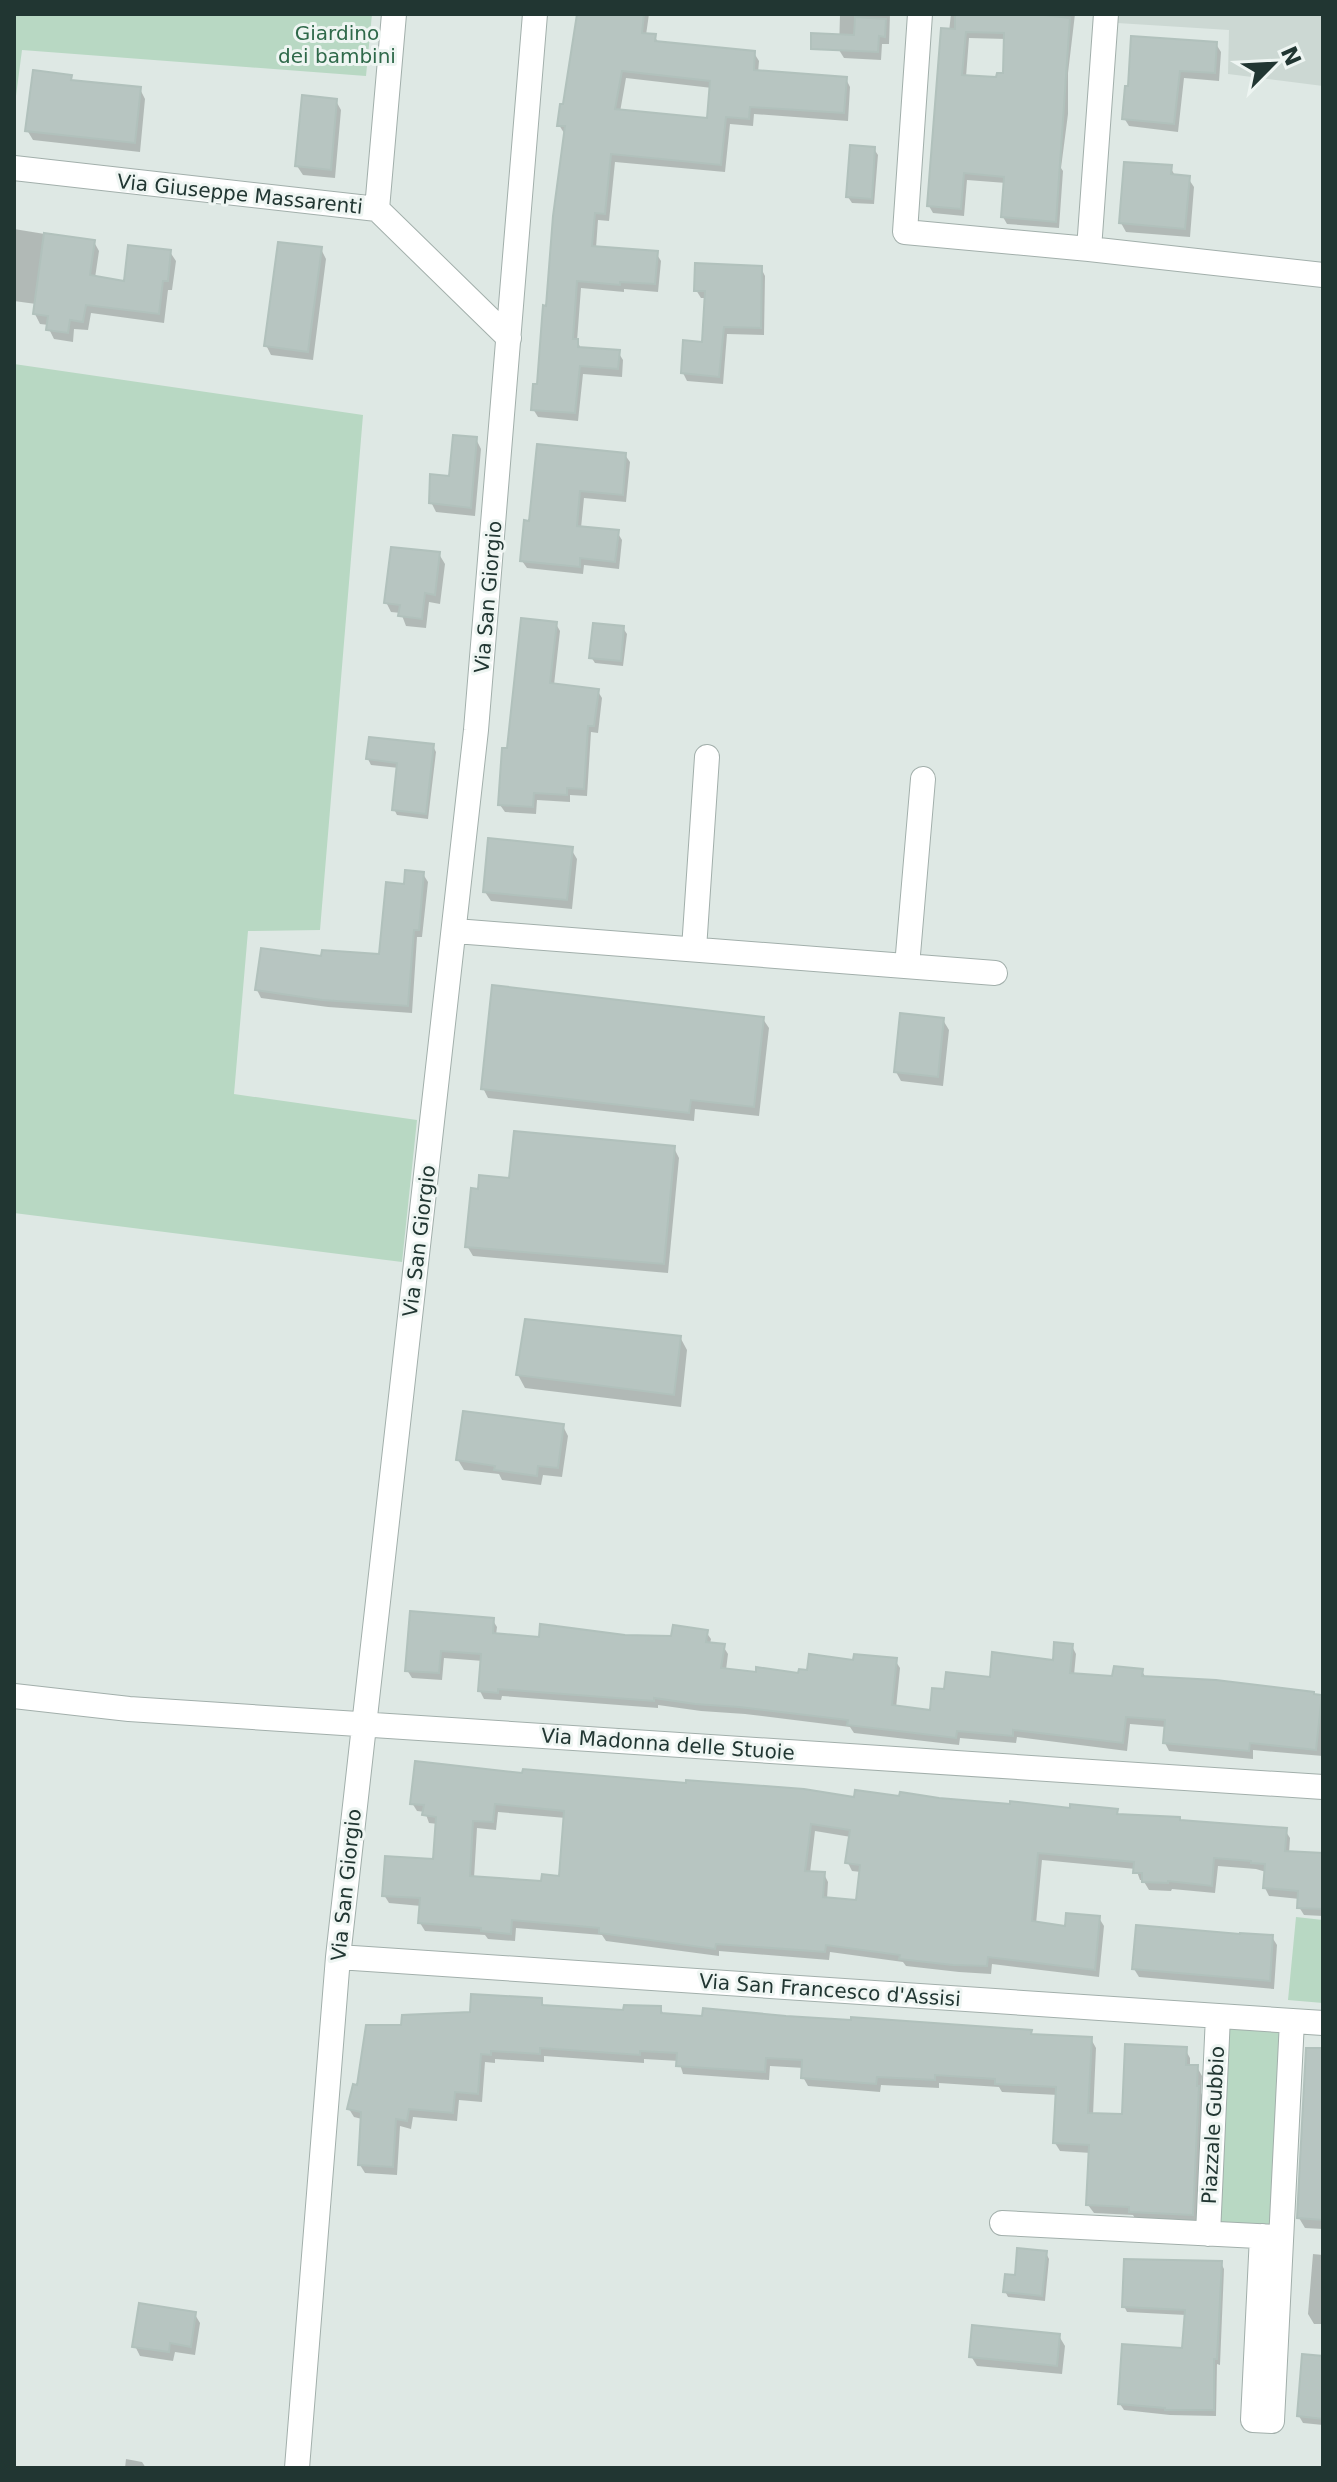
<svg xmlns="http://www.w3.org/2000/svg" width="1337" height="2482" font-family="'DejaVu Sans',sans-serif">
  <rect width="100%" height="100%" fill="#dee8e4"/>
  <path fill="#ccd8d3" d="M1117 14H1323V86L1228 74 1229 30 1117 23Z"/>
  <path fill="#b8d8c3" d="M14 14H372L366 76 22 50 14 111Z
    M14 364 363 415 320 930 248 931 234 1094 417 1120 402 1262 14 1213Z
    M1296 1917 1323 1920V2003L1288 2000Z
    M1218 2016 1292 2021 1281 2237 1208 2234Z"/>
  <path fill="#0003" fill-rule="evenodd" d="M579 14H649L646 35 654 36 659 43 754 53 759 61 758 73 846 79 850 87 848 121 754 114 753 126 730 124 725 172 615 162 609 221 598 220 596 248 656 253 661 261 658 292 624 289V292L581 288 577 341 582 350 618 352 623 360 622 377 583 374 578 421 538 417 533 409 539 386 548 308 564 133 559 125ZM626 78 712 88 709 121 620 112Z
    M840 14H890L889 44H882L881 60 844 58 839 50Z
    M951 14H1075L1068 73V114L1061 168 1063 171 1059 228 1007 224 1003 217 1006 183 967 180 964 216 933 213 929 206ZM969 38 1006 39 1005 76 998 79 966 77Z
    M1216 44 1221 52 1219 81 1184 78 1178 132 1129 126 1124 118 1127 88Z
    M70 77 74 82 140 89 145 99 140 152 33 140 27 130Z
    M336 101 341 110 335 178 303 175 297 166Z
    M874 149 878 155 874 204 852 203 848 197Z
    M1170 167 1176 177 1188 178 1194 187 1190 237 1126 232 1121 223Z
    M14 229 94 242 99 251 95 278 126 283 170 252 176 261 172 290H168L164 323 91 313 88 330 74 329 73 342 54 339 49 329V325L40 324 35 314 36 304 14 301Z
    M321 249 326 259 313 360 271 355 266 345Z
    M761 268 765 276 764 335 727 334 723 384 687 381 683 373 704 344 706 298H701L696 290Z
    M476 439 481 449 475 516 436 512 431 502 450 479Z
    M625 455 630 462 626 502 584 498 581 528 617 532 622 540 619 569 584 565 583 574 527 568 522 561 531 523Z
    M439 554 445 564 440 604 429 602 426 628 406 626 401 613 391 612 386 602Z
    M556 624 560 631 554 685 597 690 602 698 598 733 591 732 587 796 570 795V802L537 800 536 814 505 812 500 805 509 750Z
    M623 628 627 634 623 666 595 663 591 657Z
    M433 746 436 752 428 819 397 815 394 809 399 768 371 765 368 759Z
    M571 849 577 859 572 909 491 901 485 892Z
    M423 874 428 882 422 937H417L412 1013 328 1007 261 998 257 990 323 959 381 956 406 886Z
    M763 1019 769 1028 759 1116 695 1109 694 1121 488 1098 483 1088Z
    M943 1020 949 1030 943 1086 901 1081 896 1072Z
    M674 1148 679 1158 668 1273 473 1256 467 1246 479 1191 511 1180Z
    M680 1337 687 1350 681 1407 525 1388 518 1375Z
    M563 1426 568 1436 562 1477 543 1475 541 1485 502 1480 499 1474 464 1470 458 1460Z
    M492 1619 497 1627 496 1635 541 1639 673 1638 706 1632 711 1639 710 1644 723 1646 728 1654 726 1670 800 1675 855 1662 895 1660 900 1668 896 1708 932 1712 945 1691 1054 1663 1072 1646 1076 1654 1074 1675 1114 1679 1142 1671 1146 1678 1323 1697V1756L1253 1750V1759L1169 1751 1165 1743 1166 1727 1130 1724 1127 1751 1017 1737 1016 1743 960 1738 959 1745 854 1733 850 1727 745 1714 701 1711 658 1705V1708L502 1696 501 1700 484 1699 480 1691 483 1661 444 1658 442 1680 412 1678 407 1670Z
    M524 1775 856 1799 939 1800 1072 1810H1116L1120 1816 1179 1819 1181 1822 1285 1830 1290 1838 1289 1853 1323 1855V1916L1304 1915 1299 1907 1300 1899 1269 1896 1265 1888 1266 1872 1256 1869 1218 1866 1215 1893 1172 1889 1171 1891 1149 1890 1143 1880H1140L1136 1869 1042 1860 1036 1924 1066 1928 1099 1918 1104 1926 1099 1977 992 1964 991 1974 959 1972 906 1966 903 1962 830 1952 829 1960 719 1951V1956L606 1941 602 1935 516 1928 515 1941 488 1939 485 1935 425 1931 420 1923 421 1906 389 1903 384 1895 435 1861 438 1824 429 1823 425 1812 417 1811 412 1803ZM498 1812 566 1818 561 1878 543 1883 474 1878 477 1828 496 1830ZM815 1831 851 1837 848 1863 852 1871 861 1872 857 1902 827 1899 828 1882 824 1874 810 1873Z
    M1272 1937 1277 1945 1274 1989 1139 1977 1134 1969Z
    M541 2000 545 2007 625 2013 660 2008 665 2016 786 2018 1030 2032 1033 2036 1091 2039 1096 2048 1093 2115 1124 2116 1185 2049 1190 2058V2067H1197L1202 2076 1201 2093 1203 2097 1197 2223 1136 2220 1133 2215 1094 2213 1088 2205 1091 2153 1060 2151 1055 2143 1058 2095 1002 2092 999 2087 939 2083V2088L881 2085 880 2092 808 2086 803 2077 804 2068 770 2066 769 2080 683 2074 679 2061 644 2059V2063L544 2056V2062L495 2059V2063L485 2062 482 2102 459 2100 457 2121 413 2117 411 2129 400 2126 397 2175 365 2173 360 2165 362 2119 354 2117 349 2109 359 2087 403 2027Z
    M1323 2050V2229L1305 2228 1299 2218Z
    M1046 2253 1049 2259 1045 2301 1008 2297 1005 2291 1016 2277Z
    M1313 2254 1323 2255V2324H1314L1308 2314Z
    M1221 2263 1224 2269 1220 2365 1217 2364 1216 2416 1170 2415 1124 2410 1120 2404 1184 2350 1186 2315 1127 2312 1124 2306Z
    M194 2313 200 2323 195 2355 175 2352 173 2361 140 2356 135 2346Z
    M1059 2336 1065 2346 1062 2374 977 2366 971 2356Z
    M1323 2358V2425L1303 2423 1299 2416Z
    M126 2459 142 2462 146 2468H125Z"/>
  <path fill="#b7c5c1" stroke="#b1c1bc" stroke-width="2" fill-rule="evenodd" d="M577 14H644L642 33 656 34 655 41 755 51 754 70 847 77 844 113 750 107 749 119 726 117 721 165 611 154 605 214 595 213 592 246 658 251 655 284 620 282V285L577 281 573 339H578V347L620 350 618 369 580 366 575 413 531 410 533 384H537L543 305 546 306 553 216 565 126H557L560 104H563ZM622 71 710 81 707 118 615 109Z
    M955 14H1036L1070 18 1056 222 1001 217 1004 177 964 173 961 209 927 206 941 28 955 29ZM966 32 1004 33 1003 73H997L996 77 962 75Z
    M855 17 886 19 885 37 879 36 878 52 811 49V33L854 35Z
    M1131 36 1217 42 1215 73 1180 71 1174 124 1122 119 1125 86H1128Z
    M33 70 72 75 71 80 141 87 135 143 25 131Z
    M302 95 337 99 331 170 295 166Z
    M850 145 875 147 872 199 846 197Z
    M1124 162 1172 165 1171 174 1190 176 1185 229 1119 223Z
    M44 233 95 240 90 275 124 281 128 245 171 250 168 281H163L159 314 86 305 83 322 70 320 68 333 46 330 48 316 33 314Z
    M278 242 322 247 308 352 264 346Z
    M695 263 762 266 761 328 724 327 719 377 681 373 683 340 702 342 705 291H694Z
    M453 435 477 437 471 508 429 503 430 474 449 476Z
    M537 444 626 453 623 495 580 491 577 526 619 530 615 562 580 558V567L520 561 524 520 529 521Z
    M391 547 440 552 435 595 425 593 422 619 398 616 400 605 384 603Z
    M521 618 557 622 550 683 599 689 594 726H588L584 789 567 788V795L534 793 533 807 498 805 502 748H507Z
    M593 623 624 626 621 661 589 658Z
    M369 737 434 744 426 814 392 810 397 763 366 759Z
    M488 838 573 847 567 900 483 892Z
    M405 870 424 872 419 930H414L408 1006 322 1000 255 990 261 948 321 956 322 950 379 954 386 882 404 884Z
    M492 985 764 1017 754 1107 691 1100 689 1113 481 1089Z
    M900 1013 944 1018 938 1077 894 1072Z
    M514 1131 675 1146 664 1264 465 1247 471 1188 478 1189 479 1175 509 1178Z
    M525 1319 681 1336 674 1395 516 1375Z
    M463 1411 564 1424 558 1468 538 1466 537 1476 494 1470 495 1466 456 1460Z
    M410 1611 494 1618 493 1633 539 1637 540 1624 625 1635 671 1636 673 1625 708 1630 706 1642 725 1644 721 1668 756 1672V1667L798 1673 799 1669 807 1670 809 1654 853 1660 854 1654 897 1658 892 1705 930 1710 932 1688 944 1689 946 1672 990 1677 992 1652 1053 1660 1054 1642 1073 1644 1070 1673 1112 1676 1114 1666 1143 1669 1142 1676 1216 1680 1314 1692V1694L1322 1695 1316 1750 1250 1743 1249 1751 1163 1743 1165 1720 1126 1717 1123 1743 1013 1730V1736L957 1731 956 1738 847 1725 848 1720 739 1707 695 1704 654 1698V1701L498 1689V1693L478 1691 481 1654 441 1651 439 1673 405 1671Z
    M415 1761 522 1773 523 1769 686 1783V1780L804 1789 854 1797 855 1790 899 1796 900 1792 939 1798 1010 1804V1801L1070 1808V1804L1118 1809 1117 1814 1180 1817V1820L1287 1828 1285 1851 1323 1853V1909L1297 1908 1298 1891 1263 1888 1265 1864 1251 1863V1861L1214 1858 1212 1886 1168 1881V1883L1142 1882V1873H1133L1134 1862 1038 1853 1032 1921 1065 1926 1066 1913 1100 1916 1095 1970 988 1957 987 1966 953 1965 899 1959 900 1955 826 1945 825 1952 716 1944 715 1949 599 1933V1928L512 1920 511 1934 481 1931V1928L418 1923 420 1898 382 1896 385 1856 433 1859 436 1817 422 1815 424 1805 410 1804ZM495 1804 564 1811 559 1876 542 1874 541 1881 470 1876 473 1821 493 1822ZM811 1824 850 1830 845 1863 860 1865 856 1900 823 1897 825 1872 805 1871Z
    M1136 1925 1240 1934V1933L1273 1935 1270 1981 1132 1969Z
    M471 1994 542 1998V2005L623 2010 624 2005 661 2006V2013L702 2016 703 2008 786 2016 851 2020V2017L1032 2030 1031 2034 1092 2037 1088 2113 1122 2114 1125 2044 1187 2047 1186 2065H1198L1197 2086H1199L1193 2215 1129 2212V2207L1086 2205 1089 2145 1053 2143 1056 2087 995 2084V2079L935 2075V2080L877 2077 876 2084 801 2078 802 2060 766 2058 765 2072 676 2066 677 2053 640 2051V2055L540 2048V2054L491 2051V2055L481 2054 478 2094 455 2092 453 2113 409 2109 407 2121 396 2119 393 2167 358 2165 361 2112 347 2109 353 2084 357 2085 366 2025H401L402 2015 470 2012Z
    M1306 2048H1323V2220L1297 2218Z
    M1017 2248 1047 2251 1042 2296 1003 2292 1005 2274 1015 2275Z
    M1124 2259 1222 2261 1217 2359H1214V2410H1165V2408L1118 2404 1122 2344 1182 2348 1185 2310 1122 2307Z
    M139 2303 196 2312 191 2347 170 2343 169 2352 132 2347Z
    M972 2325 1060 2334 1057 2366 969 2357Z
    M1302 2354 1323 2356V2419L1297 2416Z"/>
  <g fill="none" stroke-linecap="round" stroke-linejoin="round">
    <defs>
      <path id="minor" d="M920 14 905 232 1089 249
        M1106 14 1089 249 1323 275
        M14 168 377 209 509 338
        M377 209 394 14
        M455 931 995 973
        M694 949 707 757
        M907 966 923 779
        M14 1696 129 1709 1323 1787
        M338 1957 1323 2023
        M1002 2223 1275 2237
        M1208 2234 1218 2016
        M1262 2236 1253 2420 1272 2421 1292 2021
        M297 2468 338 1957 476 730 535 14"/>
    </defs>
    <use href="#minor" stroke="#a2afab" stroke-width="26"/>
    <use href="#minor" stroke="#fff" stroke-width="24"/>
  </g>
  <g text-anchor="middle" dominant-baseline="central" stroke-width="6" stroke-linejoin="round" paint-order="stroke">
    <g font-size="20" fill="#2f694a" stroke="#eef5f2">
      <text x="337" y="33">Giardino<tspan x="337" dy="23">dei bambini</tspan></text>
    </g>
    <g font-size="20" fill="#213632" stroke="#eef5f2">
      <text transform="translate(240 194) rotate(6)">Via Giuseppe Massarenti</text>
      <text transform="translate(488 597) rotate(-85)">Via San Giorgio</text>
      <text transform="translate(419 1241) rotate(-83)">Via San Giorgio</text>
      <text transform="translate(668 1744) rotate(4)">Via Madonna delle Stuoie</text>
      <text transform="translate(346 1885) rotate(-84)">Via San Giorgio</text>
      <text transform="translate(830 1990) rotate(4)">Via San Francesco d'Assisi</text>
      <text transform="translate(1213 2125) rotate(-87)">Piazzale Gubbio</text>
    </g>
  </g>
  <rect width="1337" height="2482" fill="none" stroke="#213632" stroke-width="32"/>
  <g transform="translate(1273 64) rotate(66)" stroke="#eef5f2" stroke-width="6" paint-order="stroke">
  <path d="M0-6L14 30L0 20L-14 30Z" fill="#213632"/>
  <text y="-12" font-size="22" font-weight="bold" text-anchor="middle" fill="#213632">N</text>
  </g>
</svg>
